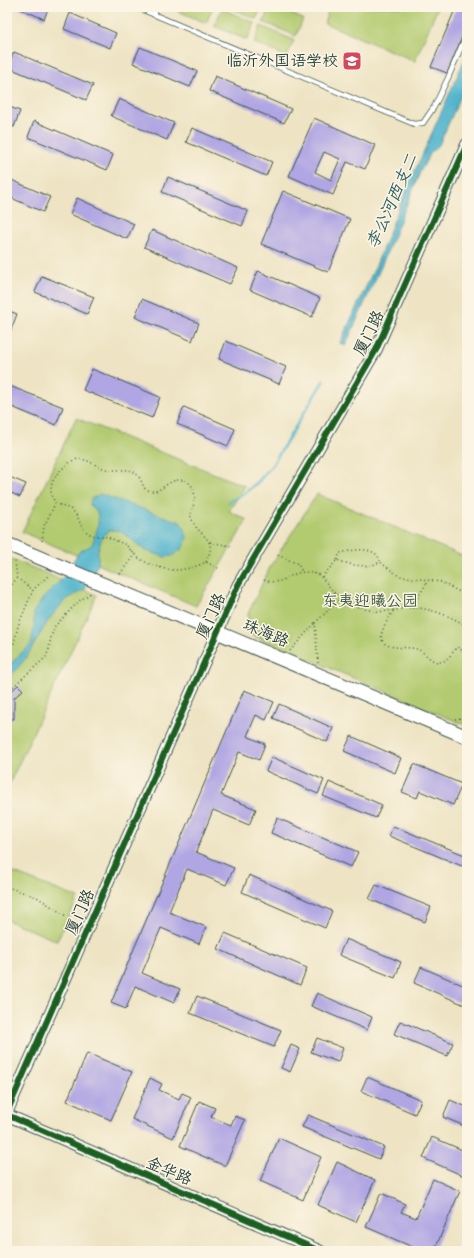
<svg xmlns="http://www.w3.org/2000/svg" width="474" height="1258" font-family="Caveat,'LXGW WenKai TC',sans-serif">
  <rect width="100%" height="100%" fill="#fcf5e5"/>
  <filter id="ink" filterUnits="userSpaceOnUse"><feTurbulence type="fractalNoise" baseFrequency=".025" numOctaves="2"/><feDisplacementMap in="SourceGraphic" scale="8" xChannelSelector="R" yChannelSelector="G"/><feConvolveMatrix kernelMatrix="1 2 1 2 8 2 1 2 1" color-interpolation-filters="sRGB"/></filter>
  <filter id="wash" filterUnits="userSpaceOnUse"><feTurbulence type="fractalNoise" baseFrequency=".012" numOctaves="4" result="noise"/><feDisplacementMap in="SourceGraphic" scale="16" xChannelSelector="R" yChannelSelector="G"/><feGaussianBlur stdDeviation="0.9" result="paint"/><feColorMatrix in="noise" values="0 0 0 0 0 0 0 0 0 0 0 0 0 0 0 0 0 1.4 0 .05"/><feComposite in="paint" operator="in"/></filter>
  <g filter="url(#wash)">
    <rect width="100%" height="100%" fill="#eee4c4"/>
    <path fill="#b2ca6f" stroke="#688452" d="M174 7H213L206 23 173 9Z
      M228 7H262L256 19Z
      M270 7H275L303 19 296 36 263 22Z
      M330 7H438L415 61 324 23Z
      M222 9 255 23 247 40 214 26Z
      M261 26 294 40 287 57 254 43Z
      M76 418 245 486 229 511 247 520 196 606 22 532Z
      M317 494 467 558V726L249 634 248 614 271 565Z
      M7 557 97 595 7 789Z
      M7 870 78 898 57 941 7 920Z"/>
    <path fill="#4db3cc" stroke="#367880" d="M467 54V82L439 145 430 154 421 170 380 269 345 346 340 343 377 263 400 205Z
      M100 494 180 522 185 529 187 539 182 549 172 556 165 557 144 550 121 531 109 530 101 539 98 551V564L85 589 64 601 48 621 26 658 7 680V667L31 644 34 628V611L44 597 62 579 79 552 92 545C95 536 101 523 97 512 96 510 92 507 90 505L91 499Z"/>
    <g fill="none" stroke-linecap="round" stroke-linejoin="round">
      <path stroke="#4db3cc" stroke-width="2.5" d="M228 502 242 495 258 482 273 464 324 380"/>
    </g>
    <g id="blocks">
      <path fill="#b0a6e3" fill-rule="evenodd" d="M16 7H49L44 19Z
        M456 7H467V25L447 73 431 67Z
        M70 13 116 33 110 48 64 29Z
        M140 47 197 71 190 87 133 63Z
        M14 52 93 85 86 100 7 67Z
        M215 76 291 109 284 123 209 91Z
        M119 99 174 123 167 140 111 116Z
        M7 106 20 111 14 127 7 124Z
        M314 118 375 145 365 169 347 162 333 195 289 176ZM324 152 340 159 331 180 315 172Z
        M34 121 113 155 107 170 28 137Z
        M192 128 272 162 266 176 186 142Z
        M168 177 248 211 242 226 162 192Z
        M7 178 50 197 43 212 7 196Z
        M283 191 350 219 328 272 261 244Z
        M77 198 134 224 127 239 70 214Z
        M152 230 238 268 230 284 144 247Z
        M258 271 320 298 312 317 250 290Z
        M42 276 94 297 87 314 35 292Z
        M142 299 199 323 192 341 135 317Z
        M7 310 17 314 11 330 7 329Z
        M226 341 286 367 279 384 219 359Z
        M92 369 160 397 152 418 83 390Z
        M7 385 63 407 56 425 7 405Z
        M184 407 235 429 228 446 177 424Z
        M7 476 26 484 20 497 7 491Z
        M18 685 23 690 14 698V719H7V695Z
        M244 690 274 702 266 720 256 715 247 736 265 744 259 760 239 752 221 795 256 809 249 825 213 810 196 852 234 868 226 885 187 869 169 912 206 927 199 944 161 928 142 973 180 989 174 1003 135 986 126 1009 111 1003Z
        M279 704 333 728 327 742 273 718Z
        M351 736 401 758 395 773 344 751Z
        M272 757 324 780 318 794 266 771Z
        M414 764 462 784 453 805 420 791 417 798 402 792Z
        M329 782 382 805 376 818 323 796Z
        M277 818 358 852 351 867 271 833Z
        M393 826 467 856 462 866 389 836Z
        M249 875 332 911 325 928 242 892Z
        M376 885 431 907 425 922 369 899Z
        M225 933 307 968 300 985 218 949Z
        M346 939 401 962 395 978 339 955Z
        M421 967 467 987V1006L414 983Z
        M317 993 372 1017 367 1030 311 1006Z
        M197 996 281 1030 274 1047 190 1013Z
        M400 1021 453 1043 447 1056 394 1034Z
        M317 1038 343 1048 338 1062 311 1052Z
        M291 1045 300 1049 290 1072 281 1068Z
        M87 1053 132 1072 111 1120 67 1101Z
        M367 1077 421 1100 415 1114 361 1091Z
        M150 1078 162 1084 159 1090 179 1099 182 1093 191 1097 173 1138 132 1119Z
        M450 1100 467 1107V1127L443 1117Z
        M199 1101 215 1108 211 1117 231 1125 235 1116 245 1120 225 1166 180 1146Z
        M308 1115 384 1147 379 1159 302 1127Z
        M432 1137 467 1152 466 1177 423 1158Z
        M279 1138 321 1157 303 1200 260 1181Z
        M337 1162 375 1180 356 1222 318 1205Z
        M433 1179 460 1191 434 1251H422L366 1227 381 1193 405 1204 401 1212 416 1218Z"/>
    </g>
  </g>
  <g filter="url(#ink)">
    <use href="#blocks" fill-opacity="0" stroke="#3e564a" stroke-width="1"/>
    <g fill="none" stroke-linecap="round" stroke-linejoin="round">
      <defs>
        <path id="service" d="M136 7 414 124 423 123 434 107 448 78 467 33
          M154 15 157 7"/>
        <path id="tertiary" d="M7 1112 238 585 376 350 467 144
          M7 1115 320 1251"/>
        <path id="secondary" d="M7 544 467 737"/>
      </defs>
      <use href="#service" stroke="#3e564a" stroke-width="6"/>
      <use href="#tertiary" stroke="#3e564a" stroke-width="13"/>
      <use href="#secondary" stroke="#3e564a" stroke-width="15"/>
      <path stroke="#3e564a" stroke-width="1.5" stroke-dasharray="1 3" stroke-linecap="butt" d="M42 541 44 526 56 502
        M210 542 231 546
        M278 555 298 564 302 572
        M337 560 340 553C352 550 376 545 380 561
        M206 562C216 542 207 540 196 527 193 523 192 519 190 515 196 503 199 480 179 480 165 480 160 498 144 488 135 462 126 473 106 469 97 467 90 460 80 459 73 459 67 464 62 469 52 477 45 495 58 504 64 508 70 507 74 512 81 520 79 528 90 534 95 537 102 536 107 537 113 539 119 542 124 544 130 548 134 555 140 559 145 562 153 566 159 567 175 573 191 569 206 562L218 568
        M120 574 135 554
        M322 577 337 560C351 565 366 569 380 562L399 576 441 582 467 596
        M17 578 33 590
        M264 580C278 585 283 579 295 574 302 571 310 572 317 574 327 581 332 593 343 600 355 607 373 613 387 611 395 610 404 608 412 608 428 607 453 617 467 626
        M7 591 17 578 15 561
        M411 608 428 581
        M393 611C386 623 370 644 395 647 402 648 410 647 417 649 425 652 431 663 441 662 448 661 452 652 457 647L459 648 467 654
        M7 648 14 643 18 626 33 590 49 575
        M290 651 315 623
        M318 663 315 623 341 598
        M7 692 46 657 49 649 51 637 55 626 79 601 91 593
        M455 719 467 717
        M7 887 37 897 66 916"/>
      <use href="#service" stroke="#fff" stroke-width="4.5"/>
      <use href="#tertiary" stroke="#fff" stroke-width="11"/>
      <use href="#secondary" stroke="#fff" stroke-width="13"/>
      <defs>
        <path id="cycleway" d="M7 1112 238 585 376 350 467 144
          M7 1115 320 1251"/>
      </defs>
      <use href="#cycleway" stroke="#fcf5e5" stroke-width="8"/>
      <use href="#cycleway" stroke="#1b5e20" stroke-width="6"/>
    </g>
  </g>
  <defs>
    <symbol id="school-square" viewBox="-11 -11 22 22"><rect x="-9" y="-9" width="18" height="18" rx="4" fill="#d1495b" stroke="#fcf5e5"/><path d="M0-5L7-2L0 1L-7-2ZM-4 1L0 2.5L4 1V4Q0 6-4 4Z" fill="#fff"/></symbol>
  </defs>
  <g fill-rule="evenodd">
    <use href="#school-square" x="341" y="50" width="22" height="22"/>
  </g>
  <g text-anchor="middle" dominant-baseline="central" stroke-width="3" stroke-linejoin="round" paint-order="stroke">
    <g font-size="16" fill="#1f3d34" stroke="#fcf5e5" text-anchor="end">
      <text x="338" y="61">临沂外国语学校</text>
    </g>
    <g font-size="16" fill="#1f3d34" stroke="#fcf5e5">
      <text transform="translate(369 333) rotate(-64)">厦门路</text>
      <text transform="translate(211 616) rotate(-66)">厦门路</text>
      <text transform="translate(266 633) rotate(23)">珠海路</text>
      <text transform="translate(80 912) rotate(-66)">厦门路</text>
      <text transform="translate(169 1171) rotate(23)">金华路</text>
    </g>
    <g font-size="16" fill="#3c5940" stroke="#fcf5e5">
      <text x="370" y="601">东夷迎曦公园</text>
    </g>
    <g font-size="17" font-style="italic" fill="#2d6062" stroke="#fcf5e5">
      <text transform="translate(392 201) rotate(-66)">李公河西支二</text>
    </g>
  </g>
  <rect width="474" height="1258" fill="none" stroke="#fcf5e5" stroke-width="24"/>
</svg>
